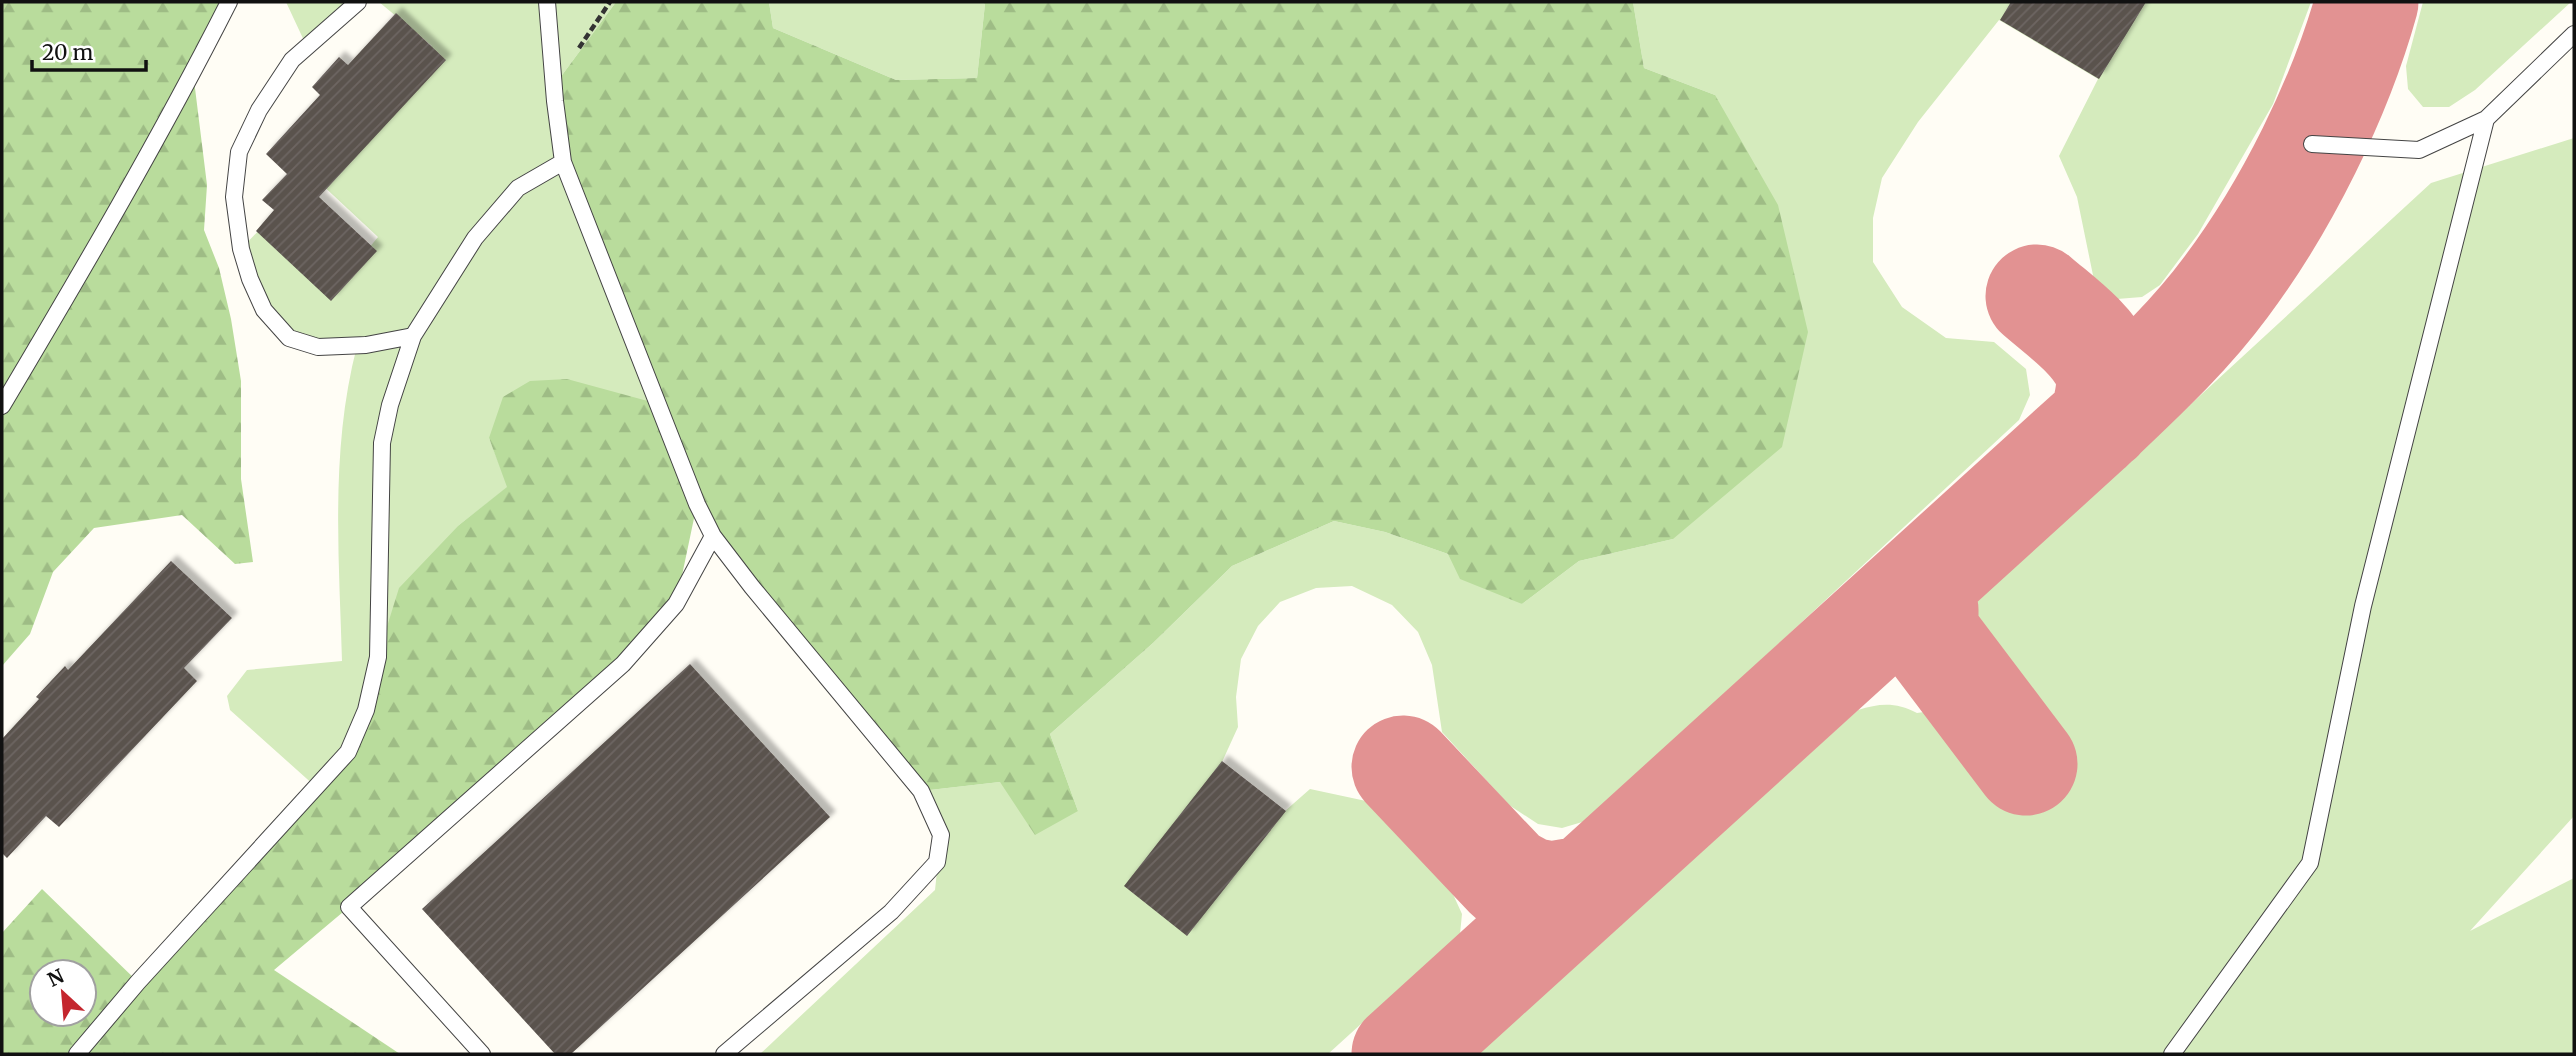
<svg xmlns="http://www.w3.org/2000/svg" width="2576" height="1056" font-family="Merriweather,serif">
  <defs>
    <pattern id="forest-firs" width="22" height="20" patternUnits="userSpaceOnUse" patternTransform="scale(1.75)"><rect width="22" height="20" fill="#b9dc9c"/><path d="M5 1l3.5 6h-7zM16 11l3.5 6h-7z" fill="#9ebc85"/></pattern>
    <pattern id="building-hatch" width="6" height="6" patternUnits="userSpaceOnUse" patternTransform="scale(1.75)"><rect width="6" height="6" fill="#5a524d"/><path d="M-1 1l2-2M0 6l6-6M5 7l2-2" fill="none" stroke="#6d6662"/></pattern>
    <filter id="shadow"><feDropShadow dx="6" dy="-6" stdDeviation="2" flood-color="#0004"/></filter>
  </defs>
  <rect width="100%" height="100%" fill="#fffdf5"/>
  <path fill="#d5ebbd" d="M286 2H358L307 47Z
    M379 2H616L554 86 656 404 489 438 508 487 459 525 366 710 316 787 230 710 227 696 247 670 342 661C339 555 330 449 357 346L289 338 264 310 241 249 263 226 331 294 378 237 318 181 432 46Z
    M769 2H981L985 4 977 78 896 80 773 28Z
    M1633 2H2311L2273 104 2198 234 2160 285 2142 297 2117 299 2095 285 2077 197 2059 156 2098 79 1999 20 1918 122 1882 178 1873 218V262L1902 307 1946 338 1994 342 2026 369 2030 395 2019 420 1589 820 1562 828 1538 824 1509 805 1442 732 1432 665 1418 632 1392 605 1352 586 1316 588 1280 602 1258 626 1241 659 1236 697 1238 727 1222 762 1285 811 1310 789 1366 801 1452 892 1462 914 1460 934 1328 1054H760L935 890 941 835 921 791 1000 782 1078 811 1050 734 1153 643 1232 566 1334 521 1385 532 1448 554 1522 604 1579 561 1673 539 1715 95 1644 68Z
    M2423 2H2571L2475 90 2449 107H2423L2408 89 2406 66Z
    M2574 138V816L2470 931 2574 878V1054H1474L1858 710C1880 703 1896 702 1917 713L2028 697 1973 627 1977 601 2431 183Z"/>
  <path fill="url(#forest-firs)" fill-rule="evenodd" d="M2 2H229L193 72 207 185 204 230 219 268 231 319 241 381V479L253 562 235 564 182 515 94 528 53 572 30 634 2 666Z
    M616 2H769L773 28 896 80 977 78 985 4 981 2H1633L1644 68 1715 95 1778 205 1808 332 1782 447 1673 539 1579 561 1522 604 1460 579 1448 554 1385 532 1334 521 1232 566 1153 643 1050 734 1078 811 1035 835 1000 782 921 791 713 536 697 504 676 604 349 907 274 970 400 1054H2V933L42 889 138 982 348 752 399 588 459 525 507 487 489 438 503 397 530 381 567 379 655 403 563 162 554 86ZM42 972H84V1014H42Z"/>
  <g fill="none" stroke-linecap="round" stroke-linejoin="round">
    <path stroke="#e29292" stroke-width="103" d="M2037 296C2060 316 2092 338 2105 367 2111 383 2105 404 2101 420
      M1927 610V633L2026 764
      M1403 767 1507 877 1529 889 1551 893 1587 887
      M1403 1054 2090 430C2137 385 2187 340 2226 287 2286 207 2340 99 2367 2"/>
  </g>
  <path fill="url(#building-hatch)" filter="url(#shadow)" d="M2011 2H2146L2099 79 2000 20Z
    M396 13 446 60 319 197 377 251 331 301 256 231 274 210 262 200 287 174 266 154 320 95 312 87 339 57 348 65Z
    M171 561 232 618 184 668 197 681 59 827 46 816 7 858 2 853V739L39 699 36 697 65 666 68 670Z
    M690 664 830 817 571 1054H555L422 909Z
    M1222 761 1286 811 1187 936 1124 886Z"/>
  <g fill="none" stroke-linecap="round" stroke-linejoin="round">
    <defs>
      <path id="service" d="M358 2 292 60 259 110 239 152 234 197 241 249 250 279 264 310 289 338 318 347 366 345 413 336
        M547 2 555 101 563 162 697 504 713 536 752 587 921 791 941 835 937 862 891 912 724 1054
        M2312 144 2419 150 2486 119
        M2 406C81 273 159 140 229 2
        M77 1054 138 982 348 752 366 710 378 657 382 443 390 405 413 336 475 238 518 188 563 162
        M482 1054 349 907 623 664 676 604 713 536
        M2172 1054 2310 863 2363 606 2486 119 2574 34"/>
    </defs>
    <use href="#service" stroke="#444" stroke-width="18"/>
    <path stroke="#333" stroke-width="4.5" stroke-dasharray="7 3.5" stroke-linecap="butt" d="M579 48 610 2"/>
    <use href="#service" stroke="#fff" stroke-width="16"/>
  </g>
  <rect width="2576" height="1056" fill="none" stroke="#111111" stroke-width="7"/>
  <g transform="translate(63 993) rotate(334)"><circle r="33" fill="#ffffff" stroke="#a0a0a0" stroke-width="2"/>
  <path d="M0-5L12 26L0 18L-12 26Z" fill="#c4262e"/>
  <text y="-10" font-size="19" font-weight="bold" text-anchor="middle" fill="#111111">N</text>
  </g>
  <path d="M32 60v10h114v-10" fill="none" stroke="#111111" stroke-width="3.5"/>
  <text x="42" y="60" font-size="21" fill="#111111" stroke="#ffffff" stroke-width="5" paint-order="stroke">20 m</text>
</svg>
